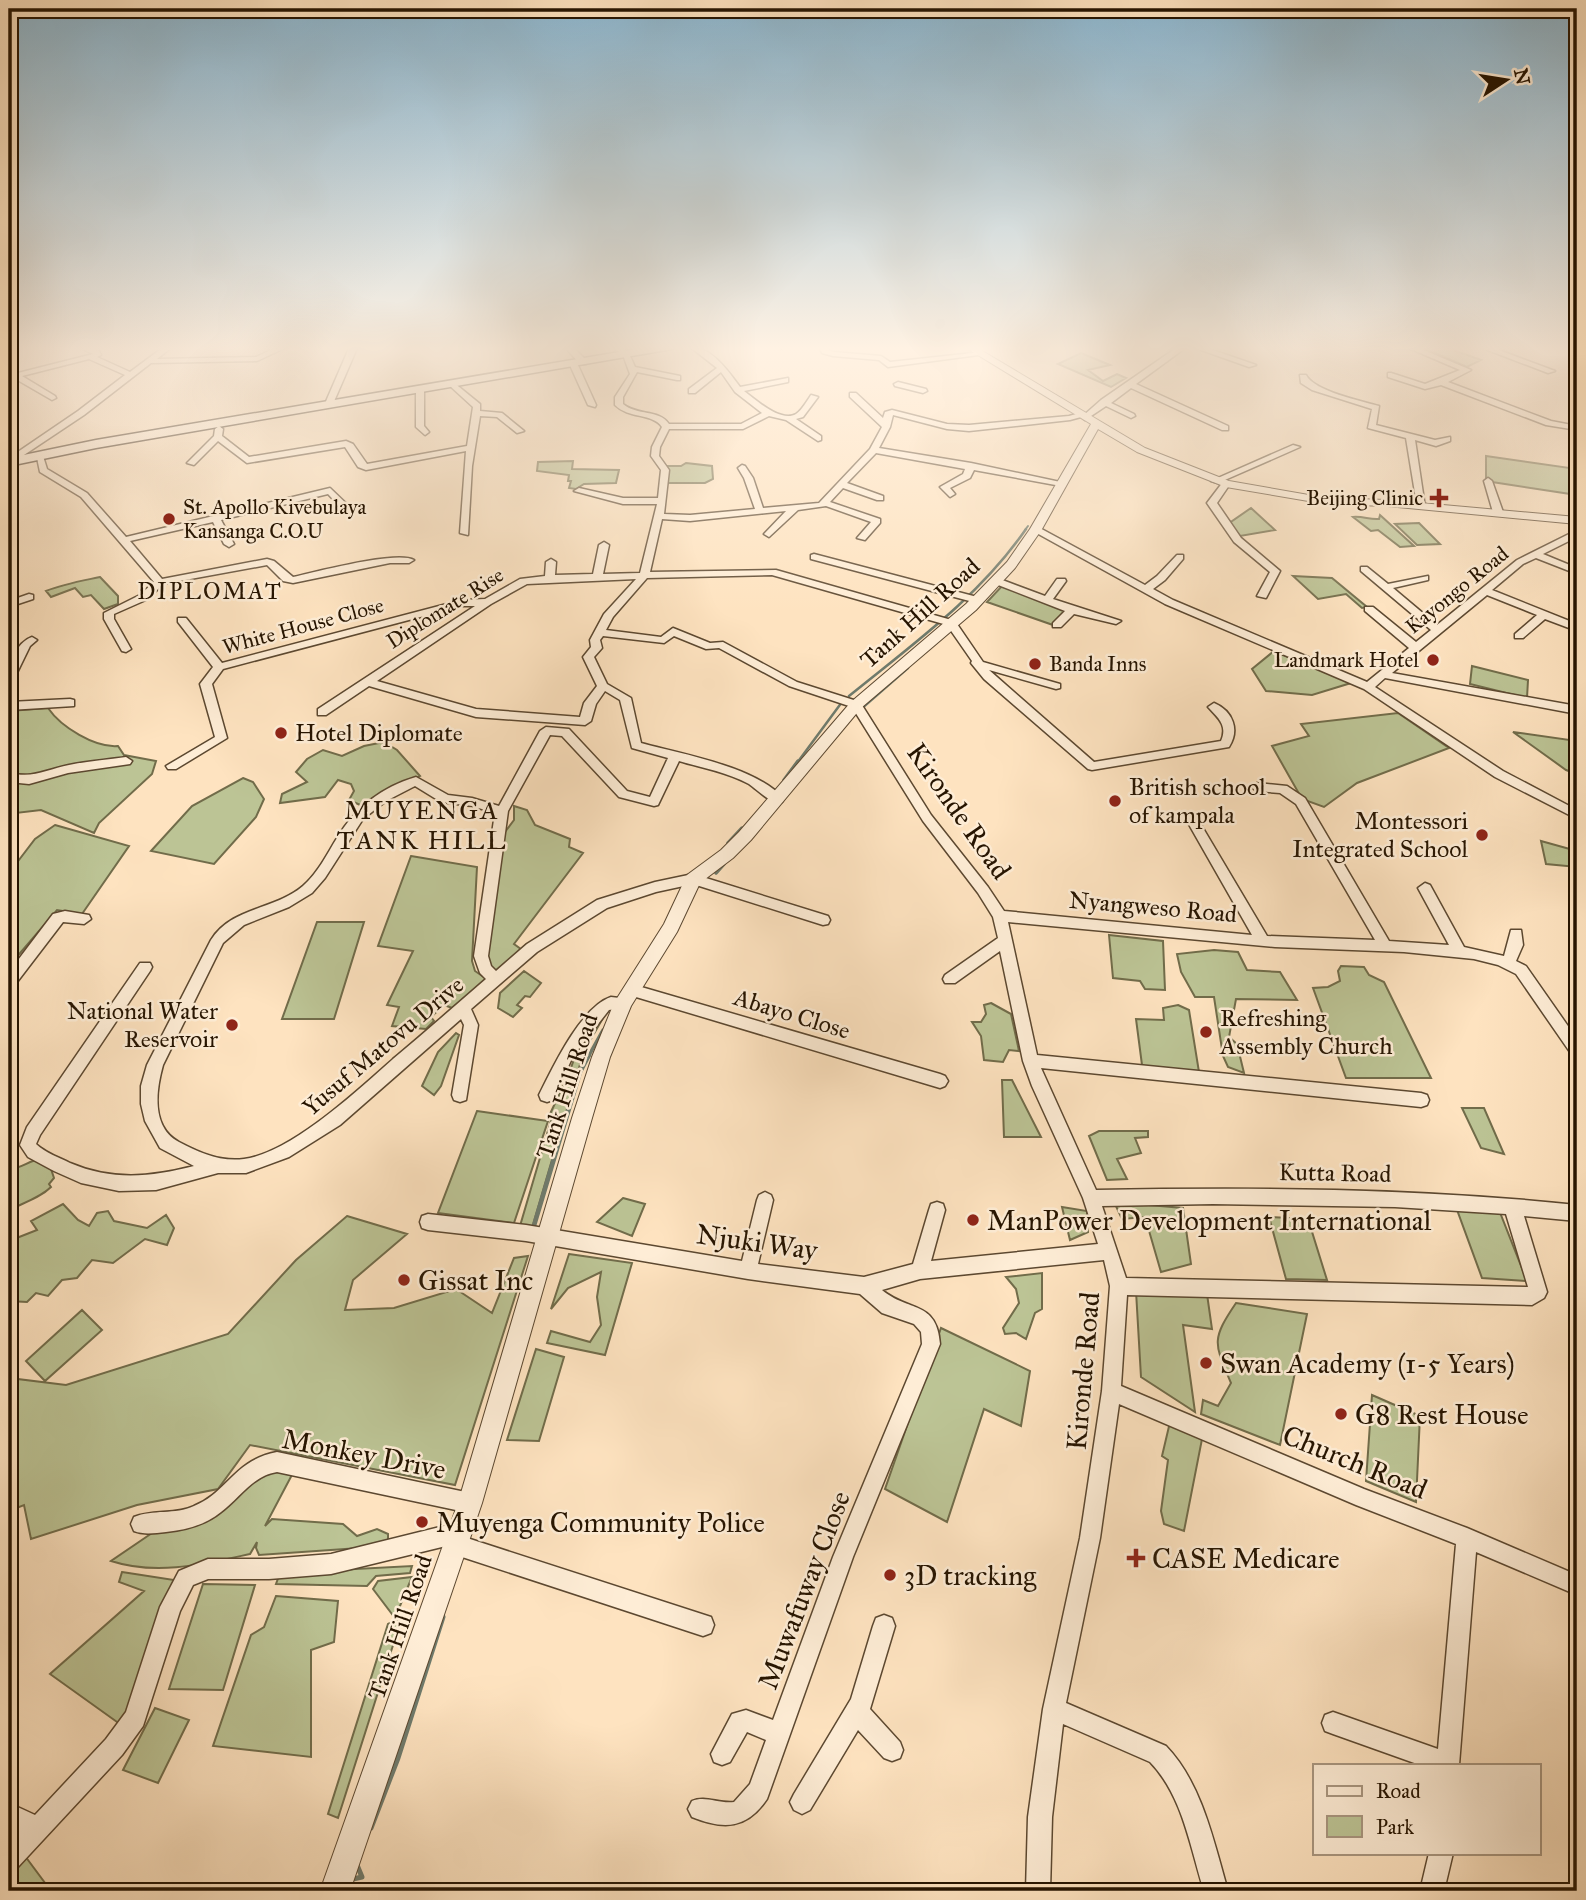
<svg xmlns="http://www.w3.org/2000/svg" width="1586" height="1900" font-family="'IM FELL Great Primer',serif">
  <rect width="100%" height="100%" fill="#fee3c0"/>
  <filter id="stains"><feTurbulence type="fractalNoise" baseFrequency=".00286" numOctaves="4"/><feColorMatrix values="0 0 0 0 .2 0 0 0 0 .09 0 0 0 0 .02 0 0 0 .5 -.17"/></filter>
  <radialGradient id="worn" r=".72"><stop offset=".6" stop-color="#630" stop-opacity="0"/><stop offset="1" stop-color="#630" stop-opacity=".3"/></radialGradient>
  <path fill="#bcc495" stroke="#716c4a" stroke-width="2" d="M1423 346H1442L1481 360 1467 367 1421 347Z
    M1081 353 1110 365 1088 370 1103 381 1117 374 1126 378 1111 387 1058 364Z
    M1486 456 1577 469V495L1492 482 1486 479Z
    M573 461 572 469 619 470 616 483 584 484 576 489 569 488 571 481H568L569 475 537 471 538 462Z
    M686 463 712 466 713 479 705 483H668L667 466H681Z
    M1251 508 1275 530 1240 536 1228 524Z
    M1380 515 1414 546 1400 547 1378 530 1371 531 1353 517C1363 516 1370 520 1379 519Z
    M1419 523 1440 544 1417 545 1395 524Z
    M1293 576 1332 578 1367 607 1362 608 1346 594 1318 599Z
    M100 577 118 596V604L104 609 91 595 83 597 75 588 51 597 46 591C63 584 81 581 100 577Z
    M1003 585 1067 610 1053 625 987 602Z
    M1274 651 1351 683 1312 695 1266 691 1252 669Z
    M1472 666 1528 680 1527 698 1470 684Z
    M48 708C61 727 95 748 118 746L124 755 156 761 152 774 99 823 94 833 41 810 16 813 13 802H9V711Z
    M1398 713 1449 748 1357 783 1324 807 1302 799 1272 746 1309 736 1301 724Z
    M1513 732 1577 741V774L1566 770Z
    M384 742 397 750 420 776 398 787 367 808 349 800 354 791 351 784 338 780 325 797 280 803 282 794 307 782 296 772 307 759 323 750 342 756 364 746Z
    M243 778 253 782 264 799 256 817 214 864 151 851 192 806Z
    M514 806 527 810 535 825 570 839 569 847 583 853 514 944 525 952 496 974 485 962 487 932 505 832 514 820Z
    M55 825 129 846 82 914 57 910 9 966V873L35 839Z
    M1541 841 1577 851V867L1546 864Z
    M411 856 477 867 472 961 475 971 488 980 455 1009 444 1005 431 1017 434 1021 426 1029 392 1026 399 1007 387 1005 413 951 378 946Z
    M317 922H364L334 1019H282Z
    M1109 935 1163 941 1165 990 1145 989 1140 981 1113 978Z
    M1214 950 1238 952 1247 970 1280 972 1297 1000 1236 999 1229 1037 1237 1044 1244 1073 1228 1067 1223 1056 1214 997H1195L1181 972 1177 954Z
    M1341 966 1364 967 1369 975 1384 982 1431 1078H1346L1313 988 1328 987 1340 981 1338 971Z
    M524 971 541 983 530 997 525 996 517 1005 522 1008 513 1017 498 1008 500 993Z
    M991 1003 1011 1014 1019 1051 1009 1050 1003 1062 984 1060 981 1036 972 1022H981L986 1014 984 1005Z
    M1178 1005 1189 1010 1199 1072 1155 1071 1142 1065 1136 1019 1164 1020 1163 1008Z
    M603 1018 584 1051 532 1228 520 1226 552 1117 549 1116 568 1076 577 1051 599 1019Z
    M456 1033 459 1035 441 1086 434 1095 422 1086 438 1052Z
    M1002 1080H1012L1041 1137H1004Z
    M1462 1108H1484L1504 1154 1481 1148Z
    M477 1111 548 1121 514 1223 438 1213Z
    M1099 1131H1148V1137L1135 1138 1141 1153 1117 1159 1127 1179 1107 1180 1089 1136Z
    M41 1159 51 1169 54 1178 49 1184 51 1187C40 1198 23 1203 9 1210V1169C21 1169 29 1160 41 1159Z
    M623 1198 645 1204 632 1236 597 1222Z
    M1114 1202 1183 1208 1191 1264 1161 1272 1145 1217 1122 1219Z
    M63 1204 78 1220 89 1226 97 1213 108 1211 114 1221 147 1228 166 1215 174 1228 167 1245 145 1239 113 1263 92 1260 77 1278 62 1280 48 1296 36 1293 27 1302 9 1301V1241L37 1230 31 1221Z
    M1062 1207 1087 1211 1088 1232 1070 1240Z
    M1456 1207 1499 1210 1527 1281 1482 1278Z
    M347 1216 407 1234 353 1280 345 1310 394 1308 456 1289 492 1313 514 1258 528 1256 455 1485 250 1445 218 1489 137 1505 31 1539 24 1505 9 1511V1378L66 1385 228 1334 296 1260Z
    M1269 1217 1308 1219 1327 1280 1286 1279Z
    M569 1254 632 1263 605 1355 547 1343 551 1331 590 1342 601 1325 597 1297 601 1272 568 1288 551 1309Z
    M1042 1273V1309L1035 1313 1026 1339 1016 1333 1005 1334 1003 1328 1019 1303 1016 1289 1006 1277Z
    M1136 1291 1207 1294 1212 1329 1183 1325 1195 1412 1141 1377Z
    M1236 1303 1307 1314 1280 1445 1201 1414 1203 1400 1218 1406 1231 1383C1214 1343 1211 1340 1236 1303Z
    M82 1310 102 1330 45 1381 26 1361Z
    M941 1328 1030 1371 1021 1426 984 1409 947 1522 885 1489Z
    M536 1349 564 1357 539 1441 507 1440Z
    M1372 1395 1420 1416 1416 1502 1366 1481Z
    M1170 1422 1203 1434 1184 1531 1164 1524 1161 1511 1168 1460 1162 1456Z
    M262 1471H294L265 1526 272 1519 343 1524 357 1536 377 1529 388 1534V1546L259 1555 256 1548 257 1542 250 1554C204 1564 157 1576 111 1561L155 1531Z
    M412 1566 410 1573 376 1576 367 1586 276 1584 280 1573Z
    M122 1572 174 1580 124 1727 50 1674 144 1591 119 1582Z
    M412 1577 395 1618 373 1589 378 1581Z
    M203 1584 255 1585 223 1690 169 1689Z
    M276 1596 338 1601 334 1642 311 1650V1757L213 1746 251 1635 264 1627Z
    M402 1617 338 1818 328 1814 388 1624Z
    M155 1708 189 1720 158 1783 123 1770Z
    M25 1856 51 1891H9V1875Z"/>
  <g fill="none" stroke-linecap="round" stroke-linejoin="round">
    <path stroke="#6f7a6b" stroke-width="2" d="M1025 530 1028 526"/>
    <path stroke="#6f7a6b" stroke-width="2.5" d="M849 696C913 644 979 597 1026 529
      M861 709 908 668
      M797 763 842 702"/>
    <path stroke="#6f7a6b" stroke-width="3.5" d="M784 780 798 761
      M728 843 742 828
      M716 873 724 864
      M588 1057 603 1030"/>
    <path stroke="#6f7a6b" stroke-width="4.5" d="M533 1229 580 1072 589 1055"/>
    <path stroke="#6f7a6b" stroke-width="5" d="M371 1828 398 1758 443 1617
      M353 1879 362 1877 357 1865"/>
    <defs>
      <path id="minor" d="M77 346H88L98 349 101 355 97 357 130 372 165 346H173L157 359 256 357 279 346H289L257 361 151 363 84 415 9 465V458L78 411 125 375 89 359 22 376 55 396 56 398 52 400 14 378 9 379 11 374 9 361H12L18 373 93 354Z
        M350 346H358L332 406 325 408 324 406Z
        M564 346H572L586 360V364H580Z
        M611 346C626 345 630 355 635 367L680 376V380H677L637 372 623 397V404C637 416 659 409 669 424H741L762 413 735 392 721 372 695 393H689V389L717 368 689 346C711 346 729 372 740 387L788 378V382L744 391C756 400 781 423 796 414 802 410 807 401 811 395L818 397 803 417 796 419 821 436V440L818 441 786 420 769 416 743 429H669L660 447 659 456 669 470 664 514 690 515 755 509 744 478 738 468 742 465 745 466 753 478 763 508 819 503 870 449 882 427 850 397V393H856L883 418 885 412 892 410 947 424 969 425 1069 416 1080 413 1084 415 1101 400 1179 346H1188L1136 384 1228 426V430H1222L1131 388 1111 403 1134 414 1135 416 1131 418 1106 406 1085 420 1081 417 1070 420 969 431 947 429 893 415 890 427 879 448 971 463 1065 483 1061 486 974 470 970 478 950 488 955 494 950 497 940 487 963 474 965 469 876 453 847 483 883 496V500H877L843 488 830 502 880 519V523L865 540 857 538 871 522 826 506 798 510 769 537 764 534 786 511 690 521 662 519 650 572 776 570 955 621 983 662 1060 684V688L1056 689 989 670 1094 762 1221 741C1228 725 1218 718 1208 707L1214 703C1233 711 1240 730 1229 747L1092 770 1088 769 984 679 971 663 972 661 947 625 772 575 647 578 613 617 606 630 661 637 673 628 710 643 723 642 797 682 860 702 931 815 988 887 1004 911 1252 935 1187 821 1193 817 1197 818 1267 936 1375 940 1296 804 1280 793 1257 791 1251 787 1257 783 1287 786 1305 798 1389 941 1449 945 1418 888 1425 883 1430 885 1464 947 1504 956 1511 930H1521L1523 945 1516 961 1526 966 1577 1039V1057L1572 1055 1516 974 1498 965 1474 959 1404 952 1275 947 1008 922 1037 1055 1421 1093 1427 1095 1429 1100 1427 1105 1421 1107 1041 1068 1096 1190C1256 1187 1418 1188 1577 1205V1221L1524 1216 1547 1292 1544 1298 1532 1305 1127 1295 1121 1386 1364 1489 1467 1528 1577 1575V1595L1476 1552 1459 1765H1420L1333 1734 1325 1731 1322 1723 1325 1715 1333 1712 1438 1749 1456 1544 1356 1505 1119 1404 1100 1538 1066 1703 1166 1746C1202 1783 1214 1843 1228 1891H1204C1190 1847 1183 1796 1150 1762L1063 1724 1052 1817 1050 1891H1026L1028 1817 1043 1709 1080 1538 1102 1391 1110 1286 1104 1260 920 1279 882 1290C908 1312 937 1300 940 1344L853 1557 767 1799C747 1829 724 1830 692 1817L688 1809 692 1801C705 1795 719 1804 734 1802L750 1784 766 1740 747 1732 730 1762 722 1765 714 1762 711 1754 732 1714 746 1710 773 1720 833 1557 922 1344 921 1332 914 1324 882 1313 860 1294 748 1279 526 1241 428 1230 422 1228 420 1222 422 1216 428 1214 526 1225 742 1261 757 1200 759 1195 765 1192 771 1195 773 1200 758 1264 864 1277 913 1264 929 1210 931 1204 937 1202 943 1204 945 1210 931 1261 1098 1244 1083 1198 1032 1086 1023 1061 1000 951 955 983H945L943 979 945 975 998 938 993 917 978 893 923 821 852 707 789 686 719 648 706 649 674 636 664 643 603 636 600 640 602 648 594 657 607 684 631 698 641 743C682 754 757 767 784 799L782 802C770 804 759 791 749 784 727 772 702 768 679 761L658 805 654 806 623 798 619 797 562 736 550 735 508 811 488 956 491 966 496 971 527 944 597 900 655 882 693 874 828 916 830 920 828 924 823 925 693 884 656 892 607 908 537 952 471 1009 478 1025 466 1100 460 1102 454 1100 452 1095 464 1025 461 1019 340 1125 289 1157 246 1173H218L156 1190 119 1191 81 1183 54 1171 28 1157 20 1145 27 1127 140 963H150L152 967 150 971 40 1135 36 1144C46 1153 58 1157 70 1163 112 1181 151 1177 194 1166L160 1148 145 1121 141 1104V1086L147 1065 211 940C231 907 275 910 303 886 318 873 327 854 337 838 355 808 382 787 416 777L448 795 472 798 499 806 540 731 546 727 569 729 627 791 650 797 668 758 632 748 620 700 605 691 596 704 591 721 585 725 476 717 369 686 326 715H318V709L475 606H462L223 669 212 684 227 738 176 769H168L166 766 215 737 200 684 213 667 178 622V618H186L222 663 462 600 485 599 520 579 545 576 546 562 551 559 556 562 555 575 593 574 599 545 604 542 609 545 603 574 640 573 657 504H623L574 491 579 488 623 498H658L661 470 651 456 652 447 662 427C653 413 629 419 615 405V397L630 374 623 355ZM636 579 604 614 590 640 591 647 583 657 597 686 584 703 580 717 476 709 377 681 491 604 527 584ZM415 786 441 802 472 806 495 813 474 956 480 973 486 979C455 1006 424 1033 393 1059 358 1090 291 1153 244 1159 220 1162 200 1153 179 1142 151 1127 156 1090 163 1065L223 943 244 925 289 907 312 893 325 878 363 819 386 801ZM1213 1204 1395 1207 1506 1214 1528 1287 1126 1278 1102 1206Z
        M771 346H785L786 347 782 349Z
        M819 346H827L828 350 834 352 881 356 890 362 982 352 986 354 888 367 879 360 833 356 822 353Z
        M1190 346H1201L1256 365 1249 367Z
        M1404 346H1414L1471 370 1448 382 1551 421 1577 426V430L1546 425 1441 385 1425 389 1388 377V373H1391L1425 384 1460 370Z
        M1477 346H1488L1555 371 1548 373Z
        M573 361 577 363 596 405 595 407 588 405 569 363Z
        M1300 375H1306C1314 391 1361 401 1379 406L1376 425 1435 440 1450 437V441L1436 446 1415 440 1425 507 1417 505 1406 438 1368 428 1372 409 1312 390 1301 383Z
        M453 382 480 404V411L502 413 524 431 517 433 497 417 480 416 472 466 468 535 460 533 466 451 366 470 358 467 345 447 247 463 218 441 194 465 187 463 214 436 215 429 219 426 223 429 222 436 249 457 346 441 353 444 367 464 467 446 473 407 450 386 449 384Z
        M898 382 926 389 927 391 923 393 895 386 894 384Z
        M420 388 424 390V426L429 432 425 435 416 427V390Z
        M1293 445 1300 447 1218 483 1211 481Z
        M36 453H42L47 469 87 493 126 537 330 488 353 510 345 512 328 494 221 520 234 544 229 547 224 544 213 522 130 541 162 579 267 559 274 561 293 577C315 572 398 550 414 560L409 563H390L293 583 283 581 267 565 163 584 148 599 114 614V619L131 649 126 652 122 651 104 619V613L140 595 154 582 81 497 40 472Z
        M1488 478 1492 481 1503 512 1501 514 1493 512 1484 481Z
        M1226 481 1230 484 1217 503 1241 538 1280 571 1266 598 1257 596 1270 572 1234 542 1207 503 1223 482Z
        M1036 526 1145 585 1157 576 1177 555H1183V559L1165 580 1153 589 1173 600 1367 682 1409 648 1365 611V607H1373L1416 642 1431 630 1361 571V567H1367L1388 584 1428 576V580L1393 588 1437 625 1517 560 1577 530V537L1543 554 1577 568V574L1536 558 1523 564 1492 590 1577 624V631L1545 619 1523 638H1515V634L1537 615 1487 595 1392 673 1577 706V714L1385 678 1375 687 1503 771 1577 810V819L1495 777 1364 689 1165 604 1033 531 1031 529Z
        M814 554 981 598 982 600 977 603 811 559V555Z
        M997 578 1045 596 1057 579H1065L1066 581 1053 599 1121 621 1116 624 1074 614 1061 627H1053V623L1065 611 993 583 992 581Z
        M29 594 33 595V599L9 607V601Z
        M32 637 37 640 30 646 13 681 9 682C9 666 15 643 32 637Z
        M70 699 74 700V706L9 710V702Z
        M126 757 132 761 130 764 68 773 29 784 9 782V772C30 780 48 769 69 765 88 761 107 760 126 757Z
        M65 911 89 915 91 919 84 924 63 922 14 986 9 988V972L53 914Z
        M631 984 940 1074 945 1076 948 1081 945 1086 940 1088 626 994 624 990 626 986Z
        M611 997 628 999 630 1003 628 1007 609 1010 573 1056 553 1100 547 1102 541 1100 539 1095C553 1067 581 1007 611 997Z
        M277 1452 470 1493 477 1496 480 1503 477 1510 470 1513 277 1472C252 1476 240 1498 221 1512 205 1525 186 1530 166 1532 155 1533 144 1535 134 1531L131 1524 134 1517C153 1509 175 1515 194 1506 228 1492 234 1460 277 1452Z
        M460 1522 467 1525 470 1532 467 1538 711 1617 714 1625 711 1633 703 1636 456 1555 449 1552 446 1546 331 1574 269 1579H208L193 1585 180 1611 143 1726 122 1755 17 1868 9 1872V1843L19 1832 9 1827V1803L35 1815 106 1739 126 1712 160 1607 179 1571 208 1559H269L331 1554Z
        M884 1615 892 1618 895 1626 870 1709 900 1742 903 1750 900 1758 892 1761 884 1758 858 1730 810 1810 802 1814 794 1810 790 1802 794 1794 851 1699 873 1626 876 1618Z
        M1429 1853H1453L1444 1891H1420Z"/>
      <path id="tertiary" d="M963 346H974L1145 448 1229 481 1326 498 1387 500 1577 517V524L1387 506 1326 504 1226 487 1137 452 1098 429 1042 529 1015 568 976 610 861 708 751 840 733 858 700 883 677 932 631 1006 610 1057 592 1118 482 1503 350 1891H320L458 1503 572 1118 592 1057 614 1003 664 924 687 875 721 850 739 832 851 702 966 604 1007 562 1030 529 1091 424Z"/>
      <path id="secondary" d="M655 346H677L672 349 96 448 9 466V458L96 440Z"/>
    </defs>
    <use href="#minor" stroke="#5c4830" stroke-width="3"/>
    <use href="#tertiary" stroke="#5c4830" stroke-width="2"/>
    <use href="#secondary" stroke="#261400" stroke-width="3"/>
    <use href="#minor" fill="#feedd6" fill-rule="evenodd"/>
    <use href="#tertiary" fill="#feedd6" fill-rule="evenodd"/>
    <use href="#secondary" fill="#feedd6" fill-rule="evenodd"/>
  </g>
  <linearGradient id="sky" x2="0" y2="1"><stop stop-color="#8bb8d3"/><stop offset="0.57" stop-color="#fff2e3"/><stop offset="1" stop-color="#fff2e3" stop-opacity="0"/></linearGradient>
  <rect width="1586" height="612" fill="url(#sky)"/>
  <g fill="#8f2418" stroke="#feedd6" stroke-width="2.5">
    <path d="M1435.5 487.5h7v7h7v7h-7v7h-7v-7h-7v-7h7z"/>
    <circle cx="169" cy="519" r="7"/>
    <circle cx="1433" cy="660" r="7"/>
    <circle cx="1035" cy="664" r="7"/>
    <circle cx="281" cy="733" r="7"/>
    <circle cx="1115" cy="801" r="7"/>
    <circle cx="1482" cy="835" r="7"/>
    <circle cx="232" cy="1025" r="7"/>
    <circle cx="1206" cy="1032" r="7"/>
    <circle cx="973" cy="1220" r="7"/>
    <circle cx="404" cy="1280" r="7"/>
    <circle cx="1206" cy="1363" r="7"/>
    <circle cx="1341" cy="1414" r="7"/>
    <circle cx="422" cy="1522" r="7"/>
    <path d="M1132.5 1547.5h7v7h7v7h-7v7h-7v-7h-7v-7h7z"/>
    <circle cx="890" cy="1575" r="7"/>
  </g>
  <g text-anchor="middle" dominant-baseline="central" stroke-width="5" stroke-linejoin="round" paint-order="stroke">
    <g font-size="21" fill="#261400" stroke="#feedd6" text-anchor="end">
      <text x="1423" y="498">Beijing Clinic</text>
      <text x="183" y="507" text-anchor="start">St. Apollo Kivebulaya<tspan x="183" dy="24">Kansanga C.O.U</tspan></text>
      <text x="1419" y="660">Landmark Hotel</text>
      <text x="1049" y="664" text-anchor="start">Banda Inns</text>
    </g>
    <g font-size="21" fill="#261400" stroke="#feedd6">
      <text transform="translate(1457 590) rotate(-39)">Kayongo Road</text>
      <text transform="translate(445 608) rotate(-32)">Diplomate Rise</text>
      <text transform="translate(303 626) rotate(-15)">White House Close</text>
    </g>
    <g font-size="23" letter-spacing="2" fill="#261400" stroke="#feedd6">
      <text x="210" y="591">DIPLOMAT</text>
    </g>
    <g font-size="24" fill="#261400" stroke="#feedd6">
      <text transform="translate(920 613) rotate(-42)">Tank Hill Road</text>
      <text transform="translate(1153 907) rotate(5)">Nyangweso Road</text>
      <text transform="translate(792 1014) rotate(17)">Abayo Close</text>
      <text transform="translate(383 1046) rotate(-40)">Yusuf Matovu Drive</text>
      <text transform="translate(567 1086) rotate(-72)">Tank Hill Road</text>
      <text transform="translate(1335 1173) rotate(1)">Kutta Road</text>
      <text transform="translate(400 1627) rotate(-71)">Tank Hill Road</text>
    </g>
    <g font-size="24" fill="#261400" stroke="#feedd6" text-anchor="start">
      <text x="295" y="733">Hotel Diplomate</text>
      <text x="1129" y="787">British school<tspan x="1129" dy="28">of kampala</tspan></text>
      <text x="1468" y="821" text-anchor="end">Montessori<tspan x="1468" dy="28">Integrated School</tspan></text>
      <text x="218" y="1011" text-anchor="end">National Water<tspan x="218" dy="28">Reservoir</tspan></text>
      <text x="1220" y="1018">Refreshing<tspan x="1220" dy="28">Assembly Church</tspan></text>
    </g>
    <g font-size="26" letter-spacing="2" fill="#261400" stroke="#feedd6">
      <text x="422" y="810">MUYENGA<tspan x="422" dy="30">TANK HILL</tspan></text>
    </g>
    <g font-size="28" fill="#261400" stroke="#feedd6">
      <text transform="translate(959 811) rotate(55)">Kironde Road</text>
      <text transform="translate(757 1242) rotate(8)">Njuki Way</text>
      <text transform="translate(1083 1371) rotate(-85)">Kironde Road</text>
      <text transform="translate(364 1454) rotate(11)">Monkey Drive</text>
      <text transform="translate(1355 1462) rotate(22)">Church Road</text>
      <text transform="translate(804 1590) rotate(-69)">Muwafuway Close</text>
    </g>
    <g font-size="28" fill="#261400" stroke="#feedd6" text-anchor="start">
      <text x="987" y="1220">ManPower Development International</text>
      <text x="418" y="1280">Gissat Inc</text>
      <text x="1220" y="1363">Swan Academy (1-5 Years)</text>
      <text x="1355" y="1414">G8 Rest House</text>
      <text x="436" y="1522">Muyenga Community Police</text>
      <text x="1152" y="1558">CASE Medicare</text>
      <text x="904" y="1575">3D tracking</text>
    </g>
  </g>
  <rect width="1586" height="1900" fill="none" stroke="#fee3c0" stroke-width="35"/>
  <rect x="10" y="10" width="1565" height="1879" fill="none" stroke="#261400" stroke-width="3.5"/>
  <rect x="18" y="18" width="1551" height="1865" fill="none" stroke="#261400" stroke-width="2"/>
  <rect x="1313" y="1764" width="228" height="91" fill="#feedd6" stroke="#a89680" stroke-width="2"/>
  <rect x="1327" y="1786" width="35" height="10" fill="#feedd6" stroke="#a89680" stroke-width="2"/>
  <text x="1376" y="1798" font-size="21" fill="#261400">Road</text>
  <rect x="1327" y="1816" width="35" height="21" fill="#bcc495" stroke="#a89680" stroke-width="2"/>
  <text x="1376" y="1834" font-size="21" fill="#261400">Park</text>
  <g transform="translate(1506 80) rotate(78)" stroke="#feedd6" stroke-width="5" paint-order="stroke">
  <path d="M0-5L12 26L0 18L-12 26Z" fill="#261400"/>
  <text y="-10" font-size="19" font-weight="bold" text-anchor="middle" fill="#261400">N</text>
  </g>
  <rect width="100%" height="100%" filter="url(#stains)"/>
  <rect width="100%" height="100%" fill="url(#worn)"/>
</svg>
